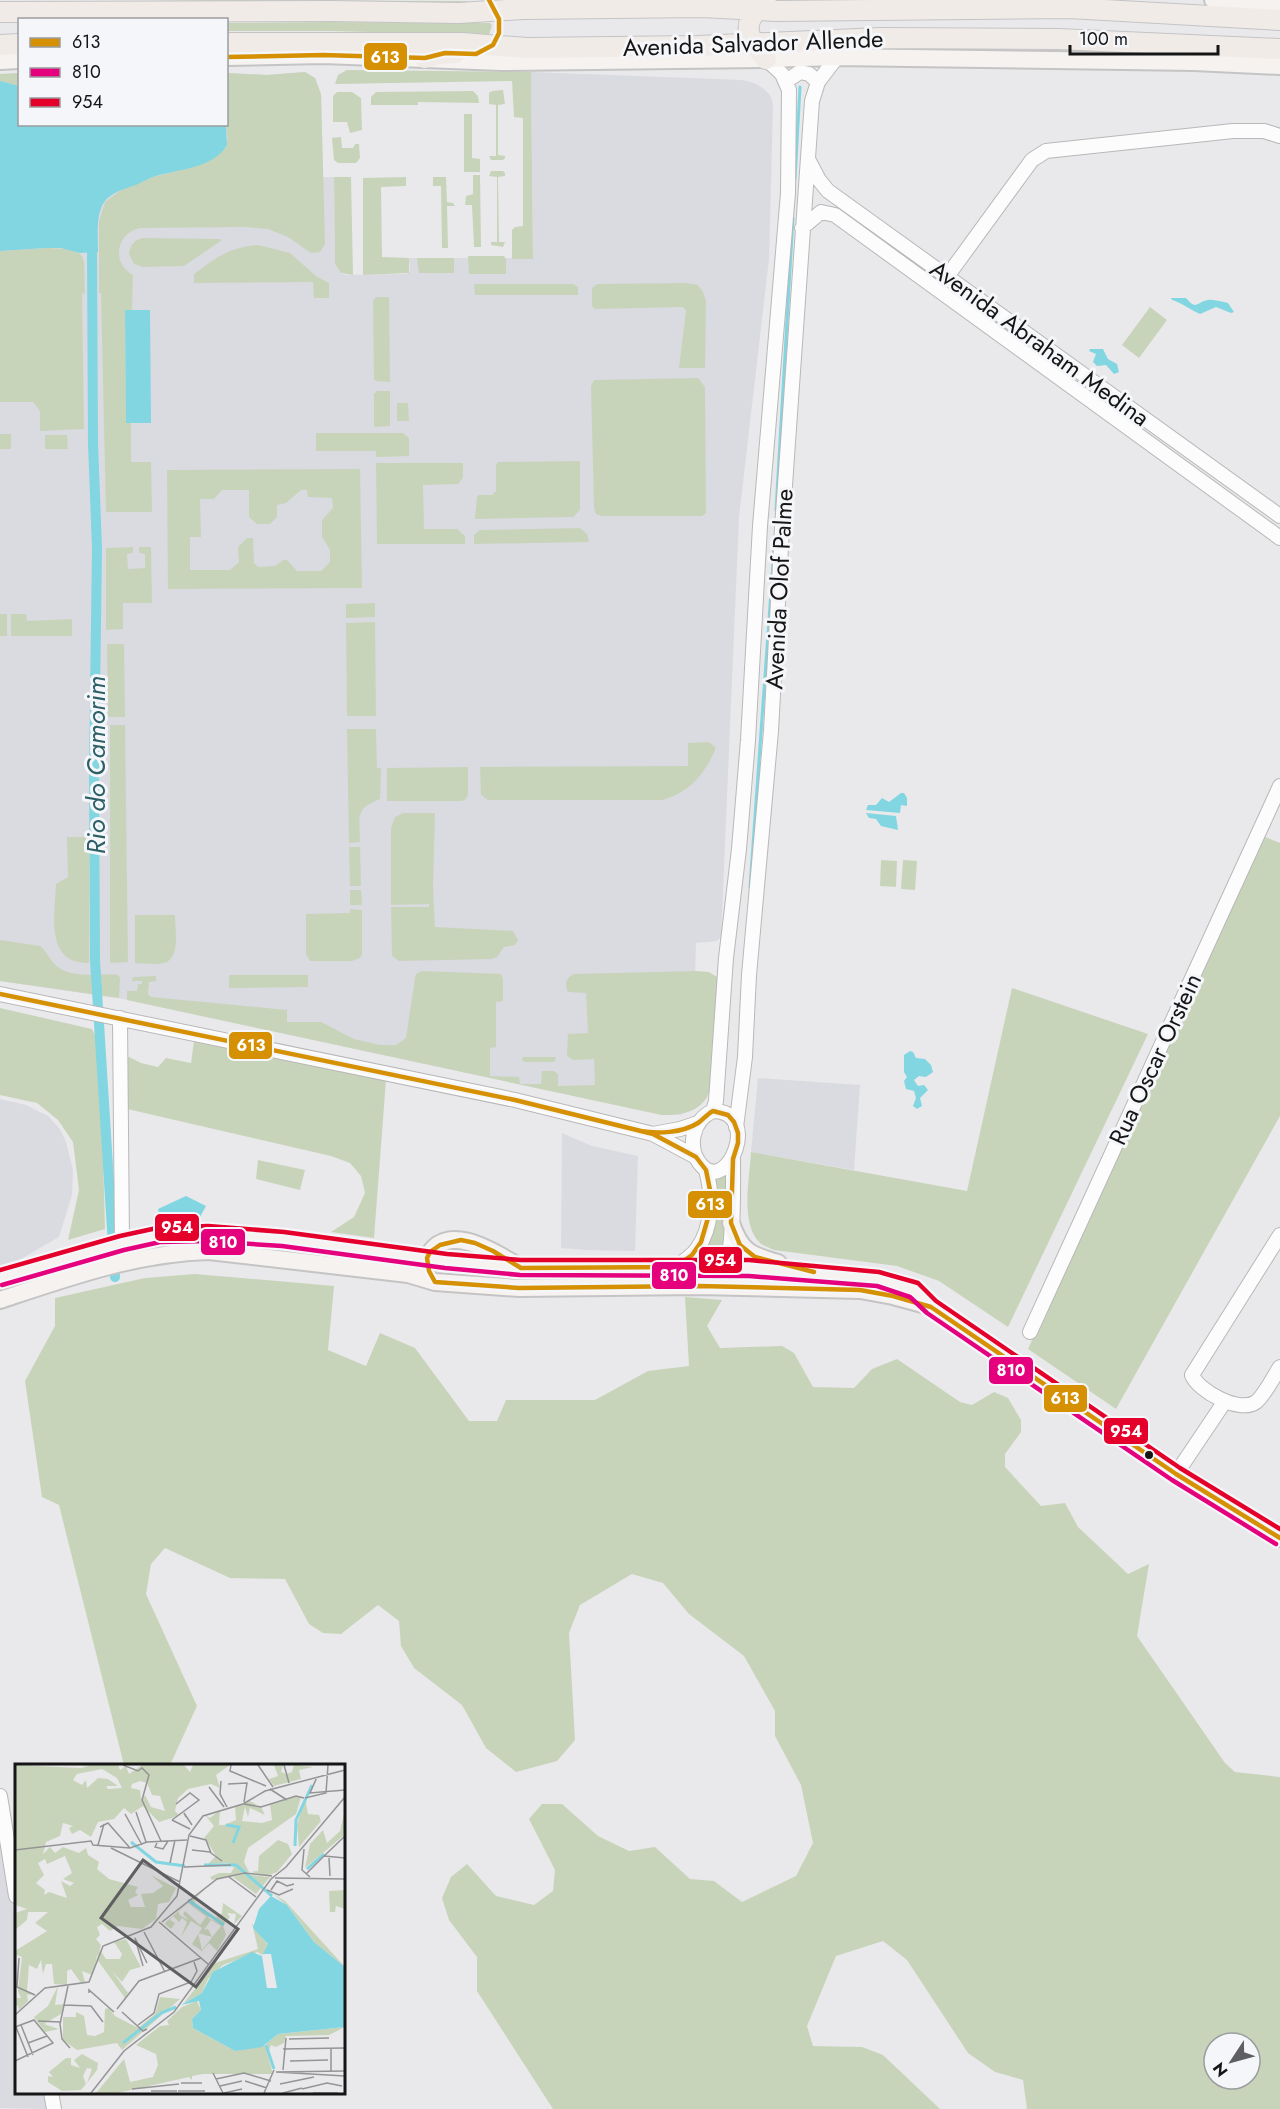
<svg xmlns="http://www.w3.org/2000/svg" width="1280" height="2109" font-family="Jost,sans-serif">
  <rect width="100%" height="100%" fill="#e9e9eb"/>
  <path fill="#dadae1" d="M305 72 315 78 321 94 323 177H334L335 264 341 273 346 275 407 274 410 271 409 258H533L531 72 742 80 754 83 764 89 770 95 773 104 769 259 739 517 721 937 717 941 696 943 695 977 707 1098 695 1109 680 1115H662L123 999 0 981V74L19 73 20 124H226L227 73 267 75Z
    M758 1078 860 1085 854 1170 751 1152Z
    M0 1099 26 1105 48 1116 60 1129 66 1142 73 1170 72 1195 59 1237 12 1264 0 1268Z
    M562 1133 592 1146 638 1156 635 1251 586 1250 561 1248Z
    M0 1828 16 1925V2092L45 2093 48 2109 0 2108Z"/>
  <path fill="#c8d4ba" fill-rule="evenodd" d="M217 0 465 1 479 4 0 3Z
    M328 22 490 23 492 25 489 35 329 31H227L226 23Z
    M347 70 531 72 533 259H512V230L515 227 523 226V118L514 117 512 81 335 84 338 75Z
    M305 72 315 78 321 94 325 244 320 252 311 253 288 237 268 229 244 227 140 228C116 233 111 263 133 275L132 310H125L126 423H131V462H151L152 512H106L101 293H99V221L105 202 121 190 153 177 190 168 228 139 226 125 227 73 267 75Z
    M19 73V86L0 81V74Z
    M503 90 505 104 498 105V155L505 156V158L503 160H491L489 156H496V105L489 104V93L492 91Z
    M473 91 478 96 479 103 418 102V105H371V97L376 92Z
    M337 92H352L361 98 362 130 350 133 347 122H333V96Z
    M464 114H472V158L480 159V172H464Z
    M341 137 342 148H353L355 144H359L360 158 356 163H338L334 160 332 138Z
    M491 171H503L505 173V176L498 177 499 242H505L503 247 491 245V242H497V177L489 176Z
    M473 175H480L481 247H474L472 205H465L466 196 473 194Z
    M334 177H351L353 275 341 273 335 264Z
    M406 177V186L381 187 382 257 409 258V273L363 275V178Z
    M433 177H446L447 202 453 203 455 206H447L448 248H442L441 186H433Z
    M143 238 220 239 222 240 184 266 143 267 134 264 129 254C130 245 134 240 143 238Z
    M258 245 290 253 316 276 329 283V298H314L313 282 194 283V274C216 258 229 247 258 245Z
    M45 248C92 249 83 254 85 293L82 294 84 429 40 431V411L33 402H0V251Z
    M468 256H504L506 259V274H469Z
    M417 258H454V273H419Z
    M685 283 698 285 703 292 706 301 705 368H679L686 311 683 307 595 309 592 306V288L597 284Z
    M474 284H573L578 287V295H475Z
    M376 297H389L390 382 376 381 374 379 373 301Z
    M1150 307 1167 320 1139 358 1122 345Z
    M698 378 705 387 706 513 702 516H602L596 514 594 508 591 386 594 380Z
    M377 391H390V426L374 427V394Z
    M397 403H408L409 421H397Z
    M316 433H403L409 438V456L376 457V451H316Z
    M0 434H11V449H0Z
    M45 435H67L68 449H45Z
    M580 461V510L573 517 475 519 477 497 479 495H492L496 491V465L498 462Z
    M376 463H463V478L458 484 423 485 424 529H457L465 536V544H377Z
    M360 469 362 588 168 589 167 470ZM222 490H249V517L257 524H270L277 517V505L286 503 301 490H307L308 497 332 498 333 508 322 520V537L330 550V562L321 571H297L287 560H283L275 566 258 567 254 563 253 538H247L238 547 239 562 230 570H190V537H201L200 499H214Z
    M580 528 587 534 589 542 474 544V535L480 530Z
    M133 547V553L127 554 128 569 145 568V554L139 553V547H151L152 603H123V629L106 630V548Z
    M375 603V617L346 618V604Z
    M0 614H7V636H0Z
    M11 614H26L27 621 72 619V636H11Z
    M375 622 376 716H347L346 623Z
    M107 644H124L125 717H108Z
    M110 725H125L128 962 110 963Z
    M347 729H376L377 768H381L380 799C354 809 360 817 360 842L349 843Z
    M709 742 715 747V750C704 775 689 793 662 800H488L481 795 480 767 688 766V743Z
    M468 767V794L466 799 462 801H387V768Z
    M403 813H435L433 888 435 927 513 931 518 940 515 945 504 947 497 957 492 959 399 961 392 956 391 907H429V904L391 905V828L395 817Z
    M67 837H89V963C44 964 55 913 56 884L68 877Z
    M1265 837 1280 843V1116L1116 1409 1028 1349Z
    M349 847H360L361 886H350Z
    M881 860 897 861 896 887 880 886Z
    M903 860 917 861 915 890 901 889Z
    M350 890H361L362 905H350Z
    M350 909 362 910V954L360 958 352 961H310L306 954V914L350 913Z
    M135 915H175C175 927 181 959 164 963 156 965 144 963 135 963Z
    M0 940 40 946C47 951 50 961 58 967 74 979 99 973 118 975L120 978 119 998 0 981Z
    M422 971 501 974 503 979V1001L496 1002V1047L490 1048V1076L519 1077 520 1084H541L542 1071H554L558 1074V1086L595 1085 594 1059 573 1060 567 1056 568 1034 588 1033 586 993 568 992C564 985 566 977 574 974L695 971 709 972 717 977V987C716 1009 716 1080 707 1097 698 1113 679 1115 662 1115L127 1000V991H137L138 984H142V981H132L133 977 156 976V981L149 982 148 994 151 997 287 1010V1022H321L354 1039 380 1045H396L406 1038 415 978 416 974Z
    M229 975H308V987L229 988Z
    M1012 988 1148 1034 1008 1327 939 1281 897 1266 774 1250C770 1248 765 1246 761 1244 739 1225 750 1177 751 1152L967 1191Z
    M0 1008 92 1029 100 1044 105 1229 68 1240 79 1190 73 1142 58 1120 37 1103 0 1095Z
    M194 1041 386 1080 374 1238 331 1232 354 1217 365 1193 361 1176 350 1163 331 1156 123 1108V1054L141 1063 158 1067 166 1058 191 1063Z
    M523 1057H556L555 1061 553 1062H525L522 1060Z
    M258 1160 305 1170 300 1190 256 1179Z
    M728 1174 726 1245 720 1261 692 1262 714 1178Z
    M195 1274 334 1286 328 1350 366 1366 380 1333 415 1348 469 1421H497L506 1400H595L648 1371 689 1366 685 1297 722 1300 707 1326 720 1348 782 1346 794 1353 813 1387 854 1388 872 1369 897 1359 960 1402 972 1405 994 1392 1008 1398 1021 1420V1432L1005 1454V1467L1041 1506 1065 1503 1078 1527 1128 1574 1149 1564 1137 1636 1225 1763 1235 1772 1280 1777V2109H1027L1023 2080 995 2072 968 2053 907 1960 883 1941 836 1956 807 2026 813 2046 862 2047 883 2055 940 2109H553L477 1991V1957L449 1920 442 1898 451 1877 467 1864 496 1896 534 1905 553 1891 555 1870 529 1819 542 1804H562L598 1836 629 1851 655 1847 690 1879 714 1881 742 1902 796 1876 813 1843 801 1785 775 1736V1711L744 1656 689 1614 663 1583 632 1574 580 1605 569 1633 575 1740 557 1761 516 1772 486 1748 462 1705 414 1668 401 1646 399 1621 378 1605 341 1634 323 1633 309 1624 285 1579 230 1578 165 1548 151 1564 146 1594 197 1706 170 1765H124L59 1505 42 1497 25 1381 55 1326V1298L145 1278ZM1214 2043H1250V2079H1214Z"/>
  <path fill="#81d6e2" d="M0 81 19 86 20 124 226 125 227 145C213 169 177 169 153 177 147 179 142 182 136 185 124 189 108 193 102 206 96 219 98 238 98 252L80 253 61 248H45L0 251Z
    M1171 298H1186C1197 311 1196 302 1208 300 1214 299 1222 302 1228 303L1234 312 1231 313 1216 307 1200 314C1190 310 1183 303 1172 300Z
    M125 310H150L151 423H126Z
    M1090 349H1103L1108 359 1117 364 1119 372 1114 374 1106 365 1097 366 1093 362 1096 354 1089 351Z
    M901 793H904L907 798V806L901 805 900 813 866 810 868 805H876L882 798 889 802Z
    M866 813 896 816 898 830 881 826 876 819 869 818Z
    M910 1051 913 1052 916 1058 925 1059 931 1065 933 1072 926 1077 919 1076 914 1080 918 1086 924 1085 928 1090 920 1098 922 1106 917 1109 913 1106 916 1098 914 1091 906 1089 904 1081 907 1077 904 1072V1055Z
    M186 1196 206 1206 199 1219 161 1222 158 1209Z"/>
  <g fill="none" stroke-linecap="round" stroke-linejoin="round">
    <path stroke="#81d6e2" stroke-width="3" d="M795 179 800 87
      M776 510 793 218
      M750 887 775 535"/>
    <path stroke="#81d6e2" stroke-width="10" d="M92 252 93 443 97 548 94 774 95 960 115 1277"/>
    <defs>
      <path id="minor" d="M786 81 800 72 809 74 818 82
        M809 161 819 180 828 191 1280 516
        M802 228 821 212 835 215 1280 538
        M943 282 1032 160 1046 151 1233 131H1264L1280 136
        M0 994 515 1100 653 1134 696 1157
        M120 1018 122 1243
        M713 1111 716 1101 726 958 739 849 748 740 760 526 788 193 789 90 782 74 766 59
        M713 1111C762 1111 728 1194 702 1166 686 1149 692 1120 713 1111Z
        M736 1127 745 1057 749 975 771 731 782 528 812 101 818 82 837 57
        M653 1134 680 1129 698 1123
        M1280 1235 1192 1375C1198 1391 1240 1414 1256 1402 1264 1396 1274 1376 1280 1367
        M675 1267C683 1262 691 1257 697 1249 713 1227 713 1195 706 1170
        M699 1286C708 1281 717 1277 723 1270 735 1255 733 1181 733 1159
        M1030 1332 1280 786
        M1176 1474 1225 1401
        M0 1796 16 1896
        M51 2092 54 2109"/>
      <path id="major" d="M1213 0 1280 4
        M226 57 323 55 501 62 766 59 837 57 1194 62 1280 66
        M0 61 20 60
        M731 1223C741 1252 750 1255 778 1263
        M428 1266 427 1258C446 1220 494 1252 518 1266
        M0 1278 122 1243 159 1235 207 1233 283 1239 446 1261 521 1268H749L878 1279 914 1290 931 1307 1176 1474 1280 1538
        M0 1300C69 1277 136 1253 209 1251L408 1274 435 1282 519 1288 699 1286 860 1290 893 1296 930 1306"/>
      <path id="highway" d="M766 3C739 21 747 39 766 59
        M0 12 331 11 459 13 523 9 702 7 776 11 1069 8 1280 20
        M226 43H462L527 48 698 46 880 38 1059 39 1280 49
        M0 45 20 44
        M425 58 439 54 455 53"/>
    </defs>
    <use href="#minor" stroke="#b8b8b9" stroke-width="16"/>
    <use href="#major" stroke="#c4c4c5" stroke-width="20"/>
    <use href="#highway" stroke="#c4c4c5" stroke-width="22"/>
    <use href="#minor" stroke="#fcfcfc" stroke-width="14"/>
    <use href="#major" stroke="#f5f2f0" stroke-width="16"/>
    <use href="#highway" stroke="#f1ebe8" stroke-width="20"/>
    <defs>
      <path id="bus-1" d="M226 57 323 55 425 58 445 53 476 54 493 45 499 33V19L489 0
        M0 994 515 1100 653 1134 696 1157 706 1170 710 1190V1211L701 1242 692 1255 675 1267 521 1268 493 1251 475 1243 461 1240 440 1245 430 1252 427 1258 429 1271 435 1282 519 1288 699 1286 860 1290 893 1296 931 1307 1176 1474 1280 1538
        M640 1131C658 1134 682 1133 698 1123 703 1120 707 1114 713 1111L728 1115 734 1122 738 1133V1143L733 1159 731 1223 740 1245 755 1257 814 1272"/>
      <path id="bus-2" d="M2 1285 124 1250 160 1242 207 1241 282 1246 445 1268 520 1275 749 1276 877 1286 910 1297 927 1313 1172 1480 1276 1544"/>
      <path id="bus-3" d="M0 1270 120 1236 157 1228 208 1226 284 1232 447 1254 521 1260H749L879 1272 918 1283 936 1301 1180 1468 1280 1529"/>
    </defs>
    <use href="#bus-1" stroke="#f5f6f9" stroke-width="9"/>
    <use href="#bus-2" stroke="#f5f6f9" stroke-width="9"/>
    <use href="#bus-3" stroke="#f5f6f9" stroke-width="9"/>
    <use href="#bus-1" stroke="#d59003" stroke-width="4.5"/>
    <use href="#bus-2" stroke="#e5007d" stroke-width="4.5"/>
    <use href="#bus-3" stroke="#e4002b" stroke-width="4.5"/>
  </g>
  <circle fill="#151516" stroke="#f5f6f9" stroke-width="2" cx="1149" cy="1455" r="5"/>
  <g text-anchor="middle" dominant-baseline="central" stroke-width="6" stroke-linejoin="round" paint-order="stroke">
    <g font-size="24" fill="#151516" stroke="#f5f6f9">
      <text transform="translate(753 43) rotate(-2)">Avenida Salvador Allende</text>
      <text transform="translate(1040 343) rotate(36)">Avenida Abraham Medina</text>
      <text transform="translate(779 589) rotate(-87)">Avenida Olof Palme</text>
      <text transform="translate(1155 1059) rotate(-65)">Rua Oscar Orstein</text>
    </g>
    <g font-size="26" font-style="italic" fill="#2c5f66" stroke="#f5f6f9">
      <text transform="translate(96 765) rotate(-90)">Rio do Camorim</text>
    </g>
  </g>
  <g transform="translate(15 1764)">
    <rect width="330" height="330" fill="#e9e9eb"/>
    <path d="M0 1 66 4 74 2 64 1H103L105 6 111 2 114 10 127 1H169L175 8 178 1H215L201 11 205 24 196 20 173 25 163 34 160 47 164 51 157 54 144 58 128 42 116 50 109 44 99 55 83 58 76 73 65 66 57 70 54 64 58 62 48 59 45 72 31 78 28 90 35 83 40 89 48 83 64 89 71 84 73 91 84 98 82 105 94 115 123 123 120 128 123 131 113 136 116 143H130L126 130 138 129 148 122 136 111 161 124 154 138 143 140 141 155 127 165 103 162 95 167 87 160 82 163 85 171 81 175 86 181 77 211 67 207 70 218 66 219 56 205 52 207V221L39 220 37 200H31L28 210 26 196 22 205 14 201 12 227 19 230 12 231 13 237 4 246 3 241 0 243V234H6L3 227 7 193 2 191 0 201V187L32 167 20 159 33 148H13L12 156 0 166V149L12 145 0 141ZM87 5 102 14 107 24 93 25 91 22H103L93 15 83 14 72 24 71 16 67 21 58 16 62 10ZM125 17 132 19 137 31 145 32 150 47 136 43 130 31 126 37 125 26 116 24 117 20ZM50 92 57 109 48 115 59 119 55 122 46 117 52 134 34 128 29 131 30 126 21 119 29 111 23 99 30 95 32 100ZM259 1H268L266 8 271 10 277 8 279 1 298 3 284 6 286 15 259 22 254 15 263 12ZM281 32 286 33 281 50 233 84 229 98 234 108 197 116 195 113 204 109H216L219 103 212 99 171 101 193 100 201 92 192 77 193 84 191 77 183 75 192 77 189 74 199 62 190 51 195 54 205 46 204 61H209L221 56 220 43 235 37 242 41 236 42 246 43 250 51 235 44 233 53 230 43 227 57 247 59 257 56 255 40ZM290 34 293 50 304 51 306 57 284 83 282 61ZM329 50V69L328 72 290 104 295 80 308 66 312 79 325 67ZM263 76 273 80 277 90 262 108 252 112 236 108 243 107 244 92ZM229 110 252 113H255L241 130 218 113ZM188 125 193 129 189 126 179 136 182 142 176 138 195 152 193 154 173 139 163 148 166 152 174 156 168 150 170 147 185 161 191 153 207 160 201 153 207 149 208 139 227 152 219 160 221 150 212 149 215 153 208 161 211 171 202 187 194 179 187 187 177 180 187 164 176 157 166 173 172 158 167 154 164 158 158 152 155 156 160 159 156 165 150 160 151 158ZM196 156 206 162 187 186 183 169 197 173 193 165 189 166ZM330 126V145L321 142 320 148H315L314 127ZM257 129 270 137 330 203 299 178 273 142ZM237 159 253 181 248 191 242 188 208 201 193 215 187 229 169 239 200 199 243 185ZM111 175 126 203 115 206 107 218 97 207 113 229 110 234 81 194 85 186 91 195H105L107 190 99 178ZM43 222 40 241 49 240 46 250 29 260 44 265 30 268 19 253 33 242ZM145 233 165 235 107 286 102 279 62 286 48 276V253H61V248L69 252 72 271 80 272 89 268 90 245 94 244 100 252 123 264 140 250ZM182 237 186 246 177 255 178 264 220 287 250 281 258 310H188L177 312V316L174 313 103 329H81L109 295 115 318 138 313 143 301 141 290 121 281 145 262 154 261 152 257 167 243ZM330 263 314 271 271 272 269 279 261 283 256 281 254 286 251 280 263 270ZM67 290 83 299 82 306 72 319 77 305 72 304 68 312 71 320 66 326 47 327 33 318V312L38 313 34 308 51 294H56V301L65 304 59 296Z" fill="#c8d4ba" fill-rule="evenodd"/>
    <path d="M256 132 272 141 299 178 330 203V263L263 270 247 283 220 287 178 264 177 255 186 246 184 237 166 241 187 229 198 208 237 188 247 192 252 224H262L256 190H248L253 180 238 164 244 145Z" fill="#81d6e2"/>
    <path fill="none" stroke="#81d6e2" stroke-width="3" d="M211 61 224 63 218 79M116 78 141 98 170 102M280 82 281 56 297 21M189 101H221L257 132M292 105 309 90M173 136 209 161M108 279 146 249 161 243M251 281 259 305"/>
    <path fill="none" stroke="#949496" stroke-width="1.5" d="M108 1 123 7 127 4 134 11 127 36 146 77M216 1 215 7 251 22M243 1 258 23M269 1 274 19M302 13 295 29 330 26M206 17 205 30 212 43M213 20 232 19 229 38M194 23 209 43M255 25 272 36M290 34 311 29 313 1M229 40 246 43 281 32 289 34M121 48 131 78M110 50 127 81M171 53 169 49 177 61M157 56 184 36 175 29 161 40M157 56 175 65M85 63 93 59 115 84M175 72 191 76 196 89 207 97M142 79 140 83 148 85 153 77M83 81 89 60M96 84 165 118M289 85 287 106 295 113M0 86 76 77 78 81 115 84 132 78 172 76M177 86 195 88M309 92 330 94M308 93 330 72M314 94 315 112M155 99 160 76M169 103 216 101M291 110 308 93M214 113 241 133M260 114 330 115M252 126 264 131 278 125M256 126 262 117 272 122 279 120M144 158 193 200M147 158 202 115 230 109 257 112M129 168 150 208M4 194 2 223 20 231M128 202 120 174 132 199M53 222 45 260 47 275 55 284M74 229V226L99 248M49 241 76 242 88 258M102 245 124 217 186 194M107 248 128 267 132 265M0 251 30 224 74 218 88 182 136 163 162 132 174 71 188 52 228 40 250 27 330 6M23 257 45 258M6 261 18 291M123 261 139 249 144 230 176 218 182 207 179 198M0 263 19 256 38 279 0 297M1 263 13 293M274 275 314 274M13 279 32 272M268 285 330 284M316 285V307M275 297 313 296M268 306 271 274M330 307 261 308 330 312M198 309 208 329M201 315 229 309 256 317M230 317 252 324M166 319H187M265 320 299 313M205 322 227 317M117 325 164 320M287 325 312 319 327 322M136 327H162M163 327H190M76 329 109 287 159 248 256 115 271 103 330 33M209 329 227 325M249 329 259 306M268 329 287 324M298 329H323"/>
    <path fill="#5f5f61" fill-opacity="0.15" stroke="#5f5f61" stroke-width="3" d="M128 96 223 165 181 223 86 154Z"/>
    <rect width="330" height="330" fill="none" stroke="#151516" stroke-width="3"/>
  </g>
  <g stroke="#f5f6f9" stroke-width="2">
    <rect x="363" y="42" width="45" height="29" rx="6" fill="#d59003"/>
    <rect x="228" y="1031" width="45" height="29" rx="6" fill="#d59003"/>
    <rect x="687" y="1190" width="46" height="29" rx="6" fill="#d59003"/>
    <rect x="154" y="1213" width="46" height="29" rx="6" fill="#e4002b"/>
    <rect x="200" y="1228" width="46" height="28" rx="6" fill="#e5007d"/>
    <rect x="698" y="1246" width="45" height="28" rx="6" fill="#e4002b"/>
    <rect x="651" y="1261" width="46" height="29" rx="6" fill="#e5007d"/>
    <rect x="988" y="1356" width="46" height="29" rx="6" fill="#e5007d"/>
    <rect x="1043" y="1384" width="45" height="29" rx="6" fill="#d59003"/>
    <rect x="1103" y="1417" width="46" height="28" rx="6" fill="#e4002b"/>
  </g>
  <g font-size="16" text-anchor="middle" font-weight="bold" fill="#fff">
    <text x="385" y="63">613</text>
    <text x="251" y="1051">613</text>
    <text x="710" y="1210">613</text>
    <text x="177" y="1233">954</text>
    <text x="223" y="1248">810</text>
    <text x="720" y="1266">954</text>
    <text x="674" y="1281">810</text>
    <text x="1011" y="1376">810</text>
    <text x="1065" y="1404">613</text>
    <text x="1126" y="1437">954</text>
  </g>
  <rect x="18" y="18" width="210" height="108" fill="#f5f6f9" stroke="#9b9c9e" stroke-width="1.5"/>
  <rect x="30" y="38" width="30" height="9" fill="#d59003" stroke="#9b9c9e" stroke-width="1.5"/>
  <text x="72" y="48" font-size="18" fill="#151516">613</text>
  <rect x="30" y="68" width="30" height="9" fill="#e5007d" stroke="#9b9c9e" stroke-width="1.5"/>
  <text x="72" y="78" font-size="18" fill="#151516">810</text>
  <rect x="30" y="98" width="30" height="9" fill="#e4002b" stroke="#9b9c9e" stroke-width="1.5"/>
  <text x="72" y="108" font-size="18" fill="#151516">954</text>
  <g transform="translate(1232 2061) rotate(234)"><circle r="28" fill="#f5f6f9" stroke="#9b9c9e" stroke-width="1.5"/>
  <path d="M0-4.5L10 22L0 15L-10 22Z" fill="#5f5f61"/>
  <text y="-9" font-size="16" font-weight="bold" text-anchor="middle" fill="#151516">N</text>
  </g>
  <path d="M1070 45v9h148v-9" fill="none" stroke="#151516" stroke-width="3"/>
  <text x="1079" y="45" font-size="18" fill="#151516" stroke="#f5f6f9" stroke-width="4.5" paint-order="stroke">100 m</text>
</svg>
